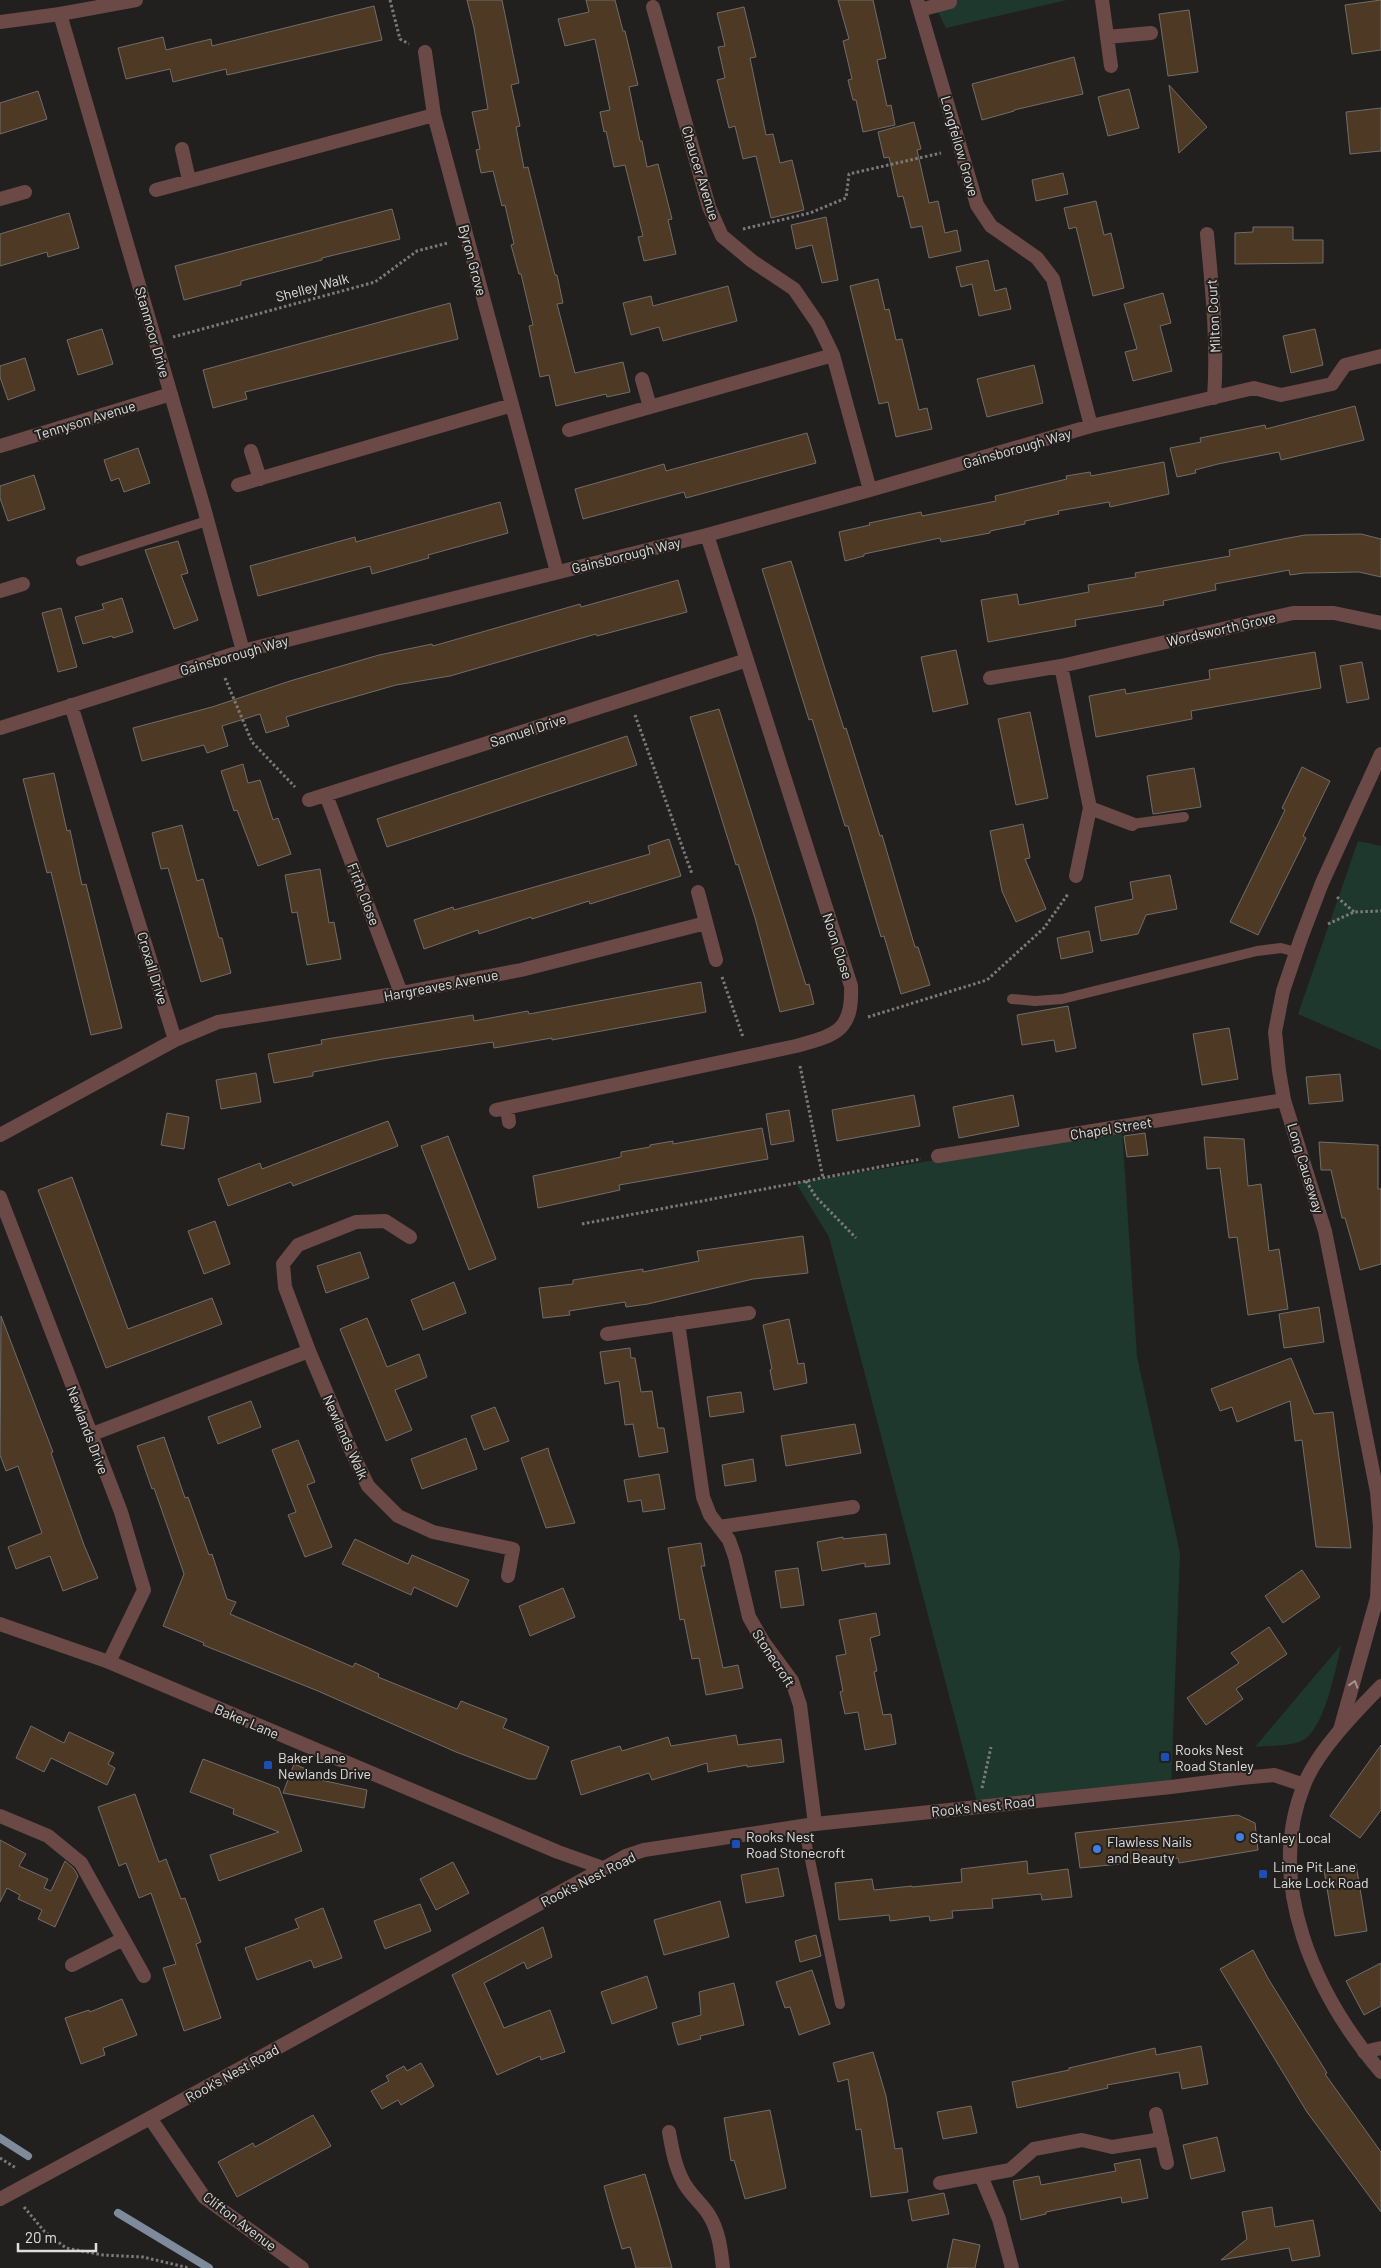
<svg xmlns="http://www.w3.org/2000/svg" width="1381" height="2268" font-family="Barlow,sans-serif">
  <rect width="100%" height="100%" fill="#22201e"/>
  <path fill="#1e382d" d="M932 0H1067L946 28Z
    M1358 841 1381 846V1050L1298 1014Z
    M1122 1129 1137 1357 1180 1553 1171 1787 978 1806 829 1237 796 1183Z
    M1341 1645C1336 1668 1325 1725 1305 1739 1293 1747 1269 1745 1255 1747Z"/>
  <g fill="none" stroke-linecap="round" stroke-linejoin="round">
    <path stroke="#7e8b9b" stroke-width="8" d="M0 2138 28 2156
      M118 2213 209 2268"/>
  </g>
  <path fill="#4e3924" stroke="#706d6b" d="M467 0H502L519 83 511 85 520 126 516 127 524 168 528 167 555 275H557L563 303 557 304 575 373 623 362 630 392 607 397 606 394 556 406 549 375 540 377 529 326 533 325 521 274H519L511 245 514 244 505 205 502 206 493 171 481 173 476 150 480 149 472 112 488 109 474 28Z
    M586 0H615L623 31H625L638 85 629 87 640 141H642L647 167 658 164 672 219 668 220 676 254 644 261 638 237 643 236 625 165 614 167 606 131 604 132 600 112 610 110 595 39 565 46 558 19 589 12Z
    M838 0H873L886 58 877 60 887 106 891 105 895 125 863 132 856 100H853L848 80 852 79 843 41 849 39Z
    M1381 0V50L1352 54 1345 5Z
    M374 6 382 40 227 75 226 69 173 82 170 69 126 79 118 48 163 37 166 50 211 39 212 46Z
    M744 7 756 57 750 58 766 135 773 134 780 163 792 160 804 210 771 218 756 156 743 159 735 126 729 128 717 80 725 78 718 47 725 46 717 13Z
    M1189 10 1198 72 1168 76 1159 14Z
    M1074 57 1083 94 1014 110V111L982 120 972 84Z
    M1169 85 1207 127 1179 153Z
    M1129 89 1139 128 1108 136 1098 97Z
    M38 91 47 119 0 134V103Z
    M1381 108V151L1350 154 1346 112Z
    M914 122 921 149 917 150 929 203 938 201 945 233 957 230 961 251 929 258 922 226 911 228 903 196 898 197 889 157 884 158 878 132Z
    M1063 173 1068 194 1036 201 1032 180Z
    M1096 201 1104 235 1111 233 1124 288 1093 296 1076 227 1069 229 1064 208Z
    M392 209 400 239 322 258V260L241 281V285L184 300 175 266Z
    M69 213 79 248 48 257 47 252 0 266V234Z
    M826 217 838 280 822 283 812 245 796 249 791 225Z
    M1253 227H1293V240H1323V263L1235 264V233L1253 232Z
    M988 260 995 291 1006 288 1011 309 979 316 972 284 961 287 956 267Z
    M878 279 885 310 889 309 896 340 902 339 919 410 927 408 932 429 896 437 888 402 879 404 850 286Z
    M728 286 737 321 663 341 659 327 631 335 623 303 651 296 653 306Z
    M1163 293 1171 323 1160 326 1172 371 1133 381 1125 352 1137 349 1124 304Z
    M450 303 458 339 245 392 247 399 213 408 203 370Z
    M102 329 113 364 78 375 67 340Z
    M1315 329 1323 365 1291 373 1283 336Z
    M25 358 35 390 8 400 0 377V366Z
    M1034 365 1043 403 987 417 977 379Z
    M1355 406 1364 440 1281 460 1279 452 1218 464 1195 470 1196 473 1177 477 1170 448 1201 442 1200 438 1265 425 1266 429Z
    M807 433 816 463 686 498 684 492 583 519 575 489 664 464 666 471Z
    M138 448 150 483 124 492 119 478 111 481 104 460Z
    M1164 462 1169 494 1110 507 1109 502 1058 511 1059 514 1025 521V524L990 531V533L941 542 940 538 864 554V556L845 561 839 532 870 525 869 523 921 512 922 516 996 501 995 496 1067 479 1066 476 1090 472 1091 476Z
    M34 475 45 509 8 521 0 498V486Z
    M500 502 508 533 428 555 429 558 372 574 370 566 258 596 250 566 355 537 356 542Z
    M1361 534 1381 539V577L1359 572 1304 573 1290 575 1289 570 1215 584 1216 590 1163 601 1164 605 1075 620 1076 626 988 642 981 600 1017 594 1019 605 1089 592 1088 585 1136 577 1135 573 1230 556 1229 550 1283 539 1305 535Z
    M178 541 188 573 181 575 198 620 174 629 145 550Z
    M791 561 844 729 846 728 880 836 882 835 915 947H918L930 985 901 994 884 936 881 937 848 826H845L812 719 809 720 762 569Z
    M678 580 687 612 597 636 596 634 450 676 396 685 319 707 286 717 289 726 266 733 260 714 222 726 228 746 207 753 204 745 142 761 133 728 212 707 290 681 379 655 432 644 433 646 580 604 581 607Z
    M122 598 133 632 113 638 112 636 83 644 75 617 104 609 102 604Z
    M61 608 77 667 58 672 42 613Z
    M956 650 968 704 933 712 921 657Z
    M1315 652 1321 688 1191 711 1192 719 1096 737 1089 696 1125 689 1126 694 1210 679 1209 670Z
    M1362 662 1369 699 1347 703 1340 666Z
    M719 709 806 985 809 984 814 1004 780 1012 755 918 738 864 736 865 690 717Z
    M1030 712 1048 798 1016 805 998 719Z
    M627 736 637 765 387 847 377 819Z
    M243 764 248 783 260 780 273 820 278 818 291 854 258 866 237 810 234 811 221 771Z
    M1302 767 1330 781 1303 836 1306 838 1258 935 1230 922 1285 810 1282 808Z
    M1194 768 1201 807 1153 814 1147 776Z
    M54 773 67 831 70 830 82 885 86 884 122 1028 91 1035 51 872 47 873 23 779Z
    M1023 824 1030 858 1025 859 1046 909 1016 922 1002 891 990 831Z
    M182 825 197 881 203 879 219 938H222L231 973 201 982 168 868 161 869 152 833Z
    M669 839 681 876 590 904 589 901 532 919 531 917 479 934 478 930 424 949 414 920 453 907 454 910 650 854 648 846Z
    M320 869 329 923 334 922 341 959 307 965 297 912 292 913 285 875Z
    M1170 875 1177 909 1146 915 1138 934 1101 941 1095 907 1133 899 1130 882Z
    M1089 931 1093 952 1061 959 1057 938Z
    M701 982 706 1012 552 1040V1038L494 1048 493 1042 383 1059 313 1072V1076L274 1083 268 1054 322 1044 321 1040 473 1015 474 1021 528 1011 529 1014Z
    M1068 1006 1076 1048 1056 1052 1054 1040 1022 1045 1017 1015Z
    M1229 1028 1238 1079 1202 1085 1193 1034Z
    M256 1073 261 1102 221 1109 216 1080Z
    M1340 1074 1343 1101 1309 1104 1306 1077Z
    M914 1095 920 1126 837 1141 832 1110Z
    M1013 1095 1019 1126 959 1138 953 1107Z
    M789 1110 794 1141 771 1145 766 1114Z
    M167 1113 189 1117 184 1149 161 1145Z
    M388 1121 398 1146 293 1186 291 1182 228 1206 218 1179 260 1163 262 1169Z
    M762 1128 768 1159 619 1185 620 1190 538 1208 533 1176 621 1157V1152L650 1147V1145L673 1141V1144Z
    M1145 1133 1148 1155 1127 1157 1124 1136Z
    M448 1136 496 1259 469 1270 421 1146Z
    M1204 1137 1244 1139 1248 1186 1261 1184 1269 1251 1279 1249 1288 1309 1248 1315 1237 1237 1229 1238 1220 1168 1207 1169Z
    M1319 1142 1378 1145V1189H1381V1264L1360 1270 1345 1218H1342L1331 1170H1321Z
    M72 1177 128 1329 212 1298 222 1324 106 1368 38 1190Z
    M215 1221 230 1264 204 1274 188 1231Z
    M803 1236 808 1273 753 1279 648 1304 626 1307 625 1302 569 1311 570 1315 543 1318 539 1288 573 1284V1280L643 1269V1272L699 1261 697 1251Z
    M360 1252 369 1278 326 1293 317 1266Z
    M454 1282 466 1313 423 1330 411 1300Z
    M1319 1307 1324 1342 1284 1348 1279 1314Z
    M1 1316 53 1452 51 1453 84 1545 98 1578 63 1591 50 1556 16 1569 8 1547 42 1533 18 1466 6 1471 0 1455Z
    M367 1318 387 1367 419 1354 427 1377 395 1390 412 1430 386 1441 340 1329Z
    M789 1319 798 1364 804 1363 807 1383 774 1390 770 1370 772 1369 763 1325Z
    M630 1348 631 1358H635L641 1392 652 1391 658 1428H664L668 1452 639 1457 633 1424 625 1425 619 1381 605 1384 600 1352Z
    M1291 1358 1314 1414 1333 1412 1351 1548 1316 1547 1302 1440 1295 1441 1290 1401 1237 1422 1232 1407 1220 1411 1211 1389Z
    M741 1392 744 1412 710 1417 707 1397Z
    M251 1401 261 1427 218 1444 208 1417Z
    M495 1407 509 1441 484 1450 471 1416Z
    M855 1424 861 1453 786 1466 781 1436Z
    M164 1437 185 1498 188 1497 209 1555 212 1554 227 1599 236 1602 230 1614 353 1667 355 1663 379 1674 378 1677 457 1709 461 1701 507 1719 503 1728 549 1747 536 1779H528L456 1752 318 1691 203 1645 204 1643 163 1626 184 1574 154 1488 152 1489 137 1446Z
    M466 1438 477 1469 422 1489 411 1459Z
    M298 1440 315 1482 307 1485 332 1547 305 1557 288 1515 296 1512 272 1450Z
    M548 1448 550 1456 575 1523 546 1528 521 1458Z
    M753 1459 756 1481 725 1486 722 1465Z
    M659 1474 665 1509 643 1512 641 1500 628 1502 624 1480Z
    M886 1534 890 1564 865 1567V1563L822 1571 817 1542 843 1537V1539Z
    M355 1539 408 1564 412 1555 469 1580 457 1607 414 1587 411 1595 342 1564Z
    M701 1543 705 1566H701L723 1668 738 1665 743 1688 706 1695 699 1658 692 1659 684 1619 680 1620 668 1548Z
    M798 1568 804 1605 781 1608 775 1571Z
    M1302 1570 1320 1597 1283 1623 1265 1596Z
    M563 1588 575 1617 530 1636 519 1606Z
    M876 1613 880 1635 870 1638 877 1671 874 1672 883 1715 891 1714 896 1744 865 1750 858 1712 845 1714 840 1692 843 1691 836 1656 846 1654 839 1620Z
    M1269 1627 1287 1654 1236 1689 1243 1699 1206 1725 1187 1698 1239 1663 1231 1653Z
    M31 1726 64 1743 69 1732 114 1753 108 1764 115 1768 107 1785 51 1758 44 1772 16 1758Z
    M736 1735 738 1745 781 1739 784 1762 747 1767V1765L708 1772 707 1763 652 1780 649 1773 581 1795 571 1761 620 1746 622 1751 668 1737 671 1746Z
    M1381 1745V1810L1360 1838 1330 1816Z
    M203 1759 279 1788 302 1851 219 1881 210 1855 279 1832 233 1814 234 1809 190 1792Z
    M294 1764 318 1774 316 1779 367 1790 364 1808 283 1793Z
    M135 1794 159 1862 166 1859 181 1899 185 1898 201 1942 196 1944 221 2018 184 2031 163 1968 176 1964 151 1893 139 1898 126 1863 119 1866 98 1807Z
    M1238 1815 1255 1823 1258 1850 1179 1863 1178 1858 1080 1868 1075 1833Z
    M0 1840 26 1854 19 1866 48 1879 44 1888 51 1891 65 1861 74 1869 78 1876 55 1927 38 1919 42 1910 18 1899 20 1895 7 1888 0 1902Z
    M1027 1861 1028 1874 1068 1869 1072 1897 1042 1900 1041 1894 992 1899 993 1908 952 1911 953 1918 930 1921 929 1916 890 1921 889 1915 839 1920 835 1883 872 1879 874 1890 912 1886V1887L962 1882 961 1869Z
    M453 1862 469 1893 436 1910 420 1879Z
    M1356 1864 1367 1931 1335 1936 1324 1870Z
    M778 1868 784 1896 746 1903 741 1875Z
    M720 1901 729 1937 664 1955 654 1920Z
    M420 1904 431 1931 385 1949 374 1921Z
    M323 1908 342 1958 314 1968 311 1960 257 1980 245 1948 299 1928 295 1919Z
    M543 1927 552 1957 527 1969 524 1962 484 1983 504 2028 550 2010 565 2052 541 2060 540 2056 497 2075 452 1975Z
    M816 1935 821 1956 800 1962 795 1941Z
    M1253 1950 1269 1980 1327 2073 1325 2074 1381 2152V2212L1307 2112 1220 1969Z
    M1381 1963V2006L1364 2015 1346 1981Z
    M812 1970 830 2024 799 2035 790 2007 785 2008 776 1982Z
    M647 1976 657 2008 612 2024 601 1992Z
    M734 1983 744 2025 700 2036 701 2039 678 2045 672 2023 701 2015 699 1992Z
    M122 1999 137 2035 103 2048 105 2055 81 2064 65 2018 89 2010 90 2012Z
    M1201 2046 1208 2084 1182 2089 1179 2072 1107 2085 1108 2088 1017 2108 1012 2082 1069 2070V2068L1155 2048 1156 2055Z
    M873 2052 886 2096 895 2149 902 2148 908 2192 871 2197 861 2129 856 2130 848 2079 838 2082 833 2063Z
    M421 2063 434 2086 401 2105 398 2100 382 2109 371 2091 389 2081 386 2076 404 2066 407 2071Z
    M971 2106 977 2133 943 2139 937 2112Z
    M770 2110 786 2188 745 2199 734 2160 731 2161 724 2118Z
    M313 2115 331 2146 237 2197 218 2162 253 2143 255 2147Z
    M1217 2137 1225 2171 1191 2179 1183 2145Z
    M1140 2159 1148 2198 1122 2203 1121 2197 1046 2212V2214L1021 2220 1013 2181 1039 2176 1041 2185 1116 2171 1114 2164Z
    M645 2174 659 2221 672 2268H636L630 2247 622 2249 611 2212 604 2186Z
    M944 2193 949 2214 912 2221 908 2200Z
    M1272 2207 1275 2227 1313 2220 1320 2256 1292 2261 1289 2248 1221 2260 1247 2239 1242 2212Z
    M953 2239 980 2245 975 2268H947Z"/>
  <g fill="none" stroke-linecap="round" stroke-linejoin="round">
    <path stroke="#7c7a78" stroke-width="3" stroke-dasharray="2.5 2.5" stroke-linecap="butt" d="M390 0 400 39 409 44
      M743 229 810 213 846 198 849 174 941 153
      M173 337 375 282 417 251 448 243
      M225 678 252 742 295 787
      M635 715 692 874
      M1337 897 1354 912
      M1328 924 1354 912 1381 911
      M722 977 743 1037
      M868 1017 987 980 1044 928 1068 894
      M800 1066 823 1178
      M806 1181 816 1197 856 1238
      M582 1224 921 1159
      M982 1788 991 1747
      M0 2158 16 2168
      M24 2207 44 2231 66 2248 103 2255 143 2257 189 2268"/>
    <path stroke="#6b4946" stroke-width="10" d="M81 561 207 521
      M1132 824 1184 817
      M1012 999 1035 1001 1062 999 1257 951 1281 948 1296 952
      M803 1826 840 2004"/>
    <path stroke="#6b4946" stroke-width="14" d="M917 0 977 205 991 226 1037 258 1053 279 1091 426
      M1102 0 1111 66
      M653 7 709 207 722 236 752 261 794 289 818 324 833 355 870 490
      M920 10 950 2
      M60 14 204 508 243 651
      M1107 37 1151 33
      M425 52 434 115 557 572
      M182 149 189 180
      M156 190 434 115
      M0 199 25 192
      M1207 234C1212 288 1218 343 1214 398
      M642 379 650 407
      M569 430 833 355
      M0 446 171 394
      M251 451 260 479
      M238 485 512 405
      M0 591 23 584
      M1061 666 1090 808 1076 876
      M990 678 1061 666 1293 613H1334L1381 623
      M0 728 243 651 707 535 870 490 1091 426 1254 388 1281 395 1332 384 1345 365 1381 356
      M326 795 401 993
      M309 800 747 660
      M1090 808 1132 824
      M698 892 716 960
      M175 1040 218 1022 401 993 521 970 706 923
      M507 1108 509 1122
      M496 1110 796 1046C835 1035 853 1032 851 986L707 535
      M0 1135 175 1040 71 705
      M938 1156 1284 1100
      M0 1197 121 1512 144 1590 109 1662
      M410 1237 385 1221 356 1222 298 1245 283 1264 285 1287 309 1351 350 1448 368 1486 398 1516 433 1532 513 1549 508 1576
      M678 1323 703 1497 710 1515 729 1540 735 1557 749 1617 764 1643 792 1681 800 1705 815 1824
      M607 1334 749 1313
      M90 1435 309 1351
      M719 1527 853 1507
      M1340 1730 1377 1598 1380 1527 1377 1492 1325 1231 1284 1100 1279 1071 1275 1032 1283 991 1301 938 1322 883 1381 754
      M0 1816 48 1836 81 1863 144 1976
      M72 1965 123 1939
      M1364 2052 1381 2048
      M1156 2114 1167 2163
      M150 2118 204 2197 302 2268
      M669 2132C672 2149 675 2166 683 2181 689 2194 702 2203 709 2215 719 2231 721 2250 723 2268
      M981 2176 999 2219 1012 2268
      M940 2183 1010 2170 1034 2149 1082 2140 1112 2147 1162 2139"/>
    <path stroke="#6b4946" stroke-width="14" d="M0 22 60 14 136 0
      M0 1624 109 1662 558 1852 603 1868
      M1381 1686C1356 1712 1317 1751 1304 1785 1264 1884 1316 1996 1381 2072
      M0 2199 150 2118 626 1856 644 1850 815 1824 1171 1787 1241 1778 1274 1775 1304 1785"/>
  </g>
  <defs><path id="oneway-chevron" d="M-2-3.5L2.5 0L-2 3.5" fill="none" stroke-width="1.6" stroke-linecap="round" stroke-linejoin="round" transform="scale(1.25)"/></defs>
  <use stroke="#a69492" href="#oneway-chevron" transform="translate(1354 1684) rotate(-73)"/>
  <g fill="#1a4fb4" stroke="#22201e" stroke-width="2">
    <rect x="1160" y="1752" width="10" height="10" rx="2.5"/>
    <rect x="263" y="1760" width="10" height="10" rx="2.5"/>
    <rect x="731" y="1839" width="10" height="10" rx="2.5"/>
    <rect x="1258" y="1869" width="10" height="10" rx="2.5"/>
  </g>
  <g fill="#3f7fe0" stroke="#22201e" stroke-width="2">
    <circle cx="1240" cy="1837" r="5"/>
    <circle cx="1097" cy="1849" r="5"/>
  </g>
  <g text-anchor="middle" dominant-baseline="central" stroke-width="4" stroke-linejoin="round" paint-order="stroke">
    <g font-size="14" fill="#e0dedd" stroke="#22201e">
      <text transform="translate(960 146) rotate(74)">Longfellow Grove</text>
      <text transform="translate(701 173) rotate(73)">Chaucer Avenue</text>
      <text transform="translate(473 260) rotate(75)">Byron Grove</text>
      <text transform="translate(312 287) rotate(-15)">Shelley Walk</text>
      <text transform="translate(1213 316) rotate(-93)">Milton Court</text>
      <text transform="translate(153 332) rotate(74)">Stanmoor Drive</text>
      <text transform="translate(85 420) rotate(-17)">Tennyson Avenue</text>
      <text transform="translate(1017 448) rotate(-16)">Gainsborough Way</text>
      <text transform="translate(626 555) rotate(-14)">Gainsborough Way</text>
      <text transform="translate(1221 629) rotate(-13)">Wordsworth Grove</text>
      <text transform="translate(234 655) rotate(-16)">Gainsborough Way</text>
      <text transform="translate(528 730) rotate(-18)">Samuel Drive</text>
      <text transform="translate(364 894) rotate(69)">Firth Close</text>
      <text transform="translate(838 946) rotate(72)">Noon Close</text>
      <text transform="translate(153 968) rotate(73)">Croxall Drive</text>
      <text transform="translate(441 985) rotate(-11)">Hargreaves Avenue</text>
      <text transform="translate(1111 1128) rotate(-9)">Chapel Street</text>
      <text transform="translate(1306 1168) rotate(73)">Long Causeway</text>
      <text transform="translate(88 1430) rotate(69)">Newlands Drive</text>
      <text transform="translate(346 1437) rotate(66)">Newlands Walk</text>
      <text transform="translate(774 1658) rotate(57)">Stonecroft</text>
      <text transform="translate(247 1721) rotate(23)">Baker Lane</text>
      <text transform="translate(983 1806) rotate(-6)">Rook's Nest Road</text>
      <text transform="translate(588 1879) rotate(-27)">Rook's Nest Road</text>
      <text transform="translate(232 2073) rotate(-29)">Rook's Nest Road</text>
      <text transform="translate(240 2221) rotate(37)">Clifton Avenue</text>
    </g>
    <g font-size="14" fill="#e0dedd" stroke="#22201e" text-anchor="start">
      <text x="1175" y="1749">Rooks Nest<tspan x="1175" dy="16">Road Stanley</tspan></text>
      <text x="278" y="1757">Baker Lane<tspan x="278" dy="16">Newlands Drive</tspan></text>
      <text x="746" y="1836">Rooks Nest<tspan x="746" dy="16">Road Stonecroft</tspan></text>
      <text x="1250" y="1837">Stanley Local</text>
      <text x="1107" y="1841">Flawless Nails<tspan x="1107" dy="16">and Beauty</tspan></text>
      <text x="1273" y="1866">Lime Pit Lane<tspan x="1273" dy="16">Lake Lock Road</tspan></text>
    </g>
  </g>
  <path d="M18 2243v8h78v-8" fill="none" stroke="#e0dedd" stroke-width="2.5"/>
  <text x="25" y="2243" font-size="15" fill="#e0dedd" stroke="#22201e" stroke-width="4" paint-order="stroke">20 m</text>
</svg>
